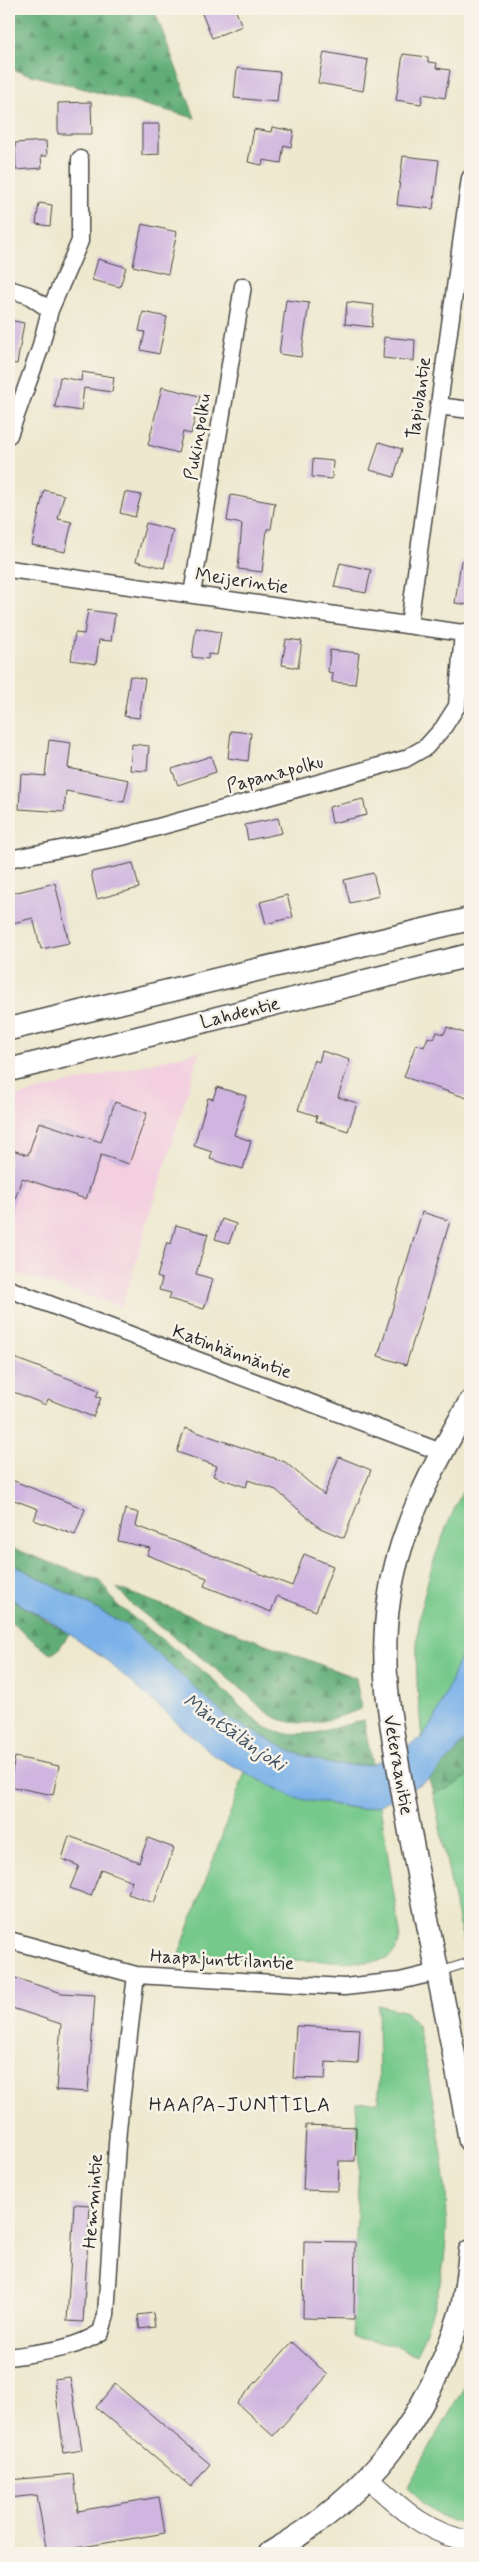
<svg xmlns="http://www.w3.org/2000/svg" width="479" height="2562" font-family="Mynerve,sans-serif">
  <defs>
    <pattern id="forest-firs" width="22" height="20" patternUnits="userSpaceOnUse" patternTransform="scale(1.25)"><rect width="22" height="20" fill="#60ad77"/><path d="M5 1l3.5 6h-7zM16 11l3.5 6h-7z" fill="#4f8d62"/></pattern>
  </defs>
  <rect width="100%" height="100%" fill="#f7f3e8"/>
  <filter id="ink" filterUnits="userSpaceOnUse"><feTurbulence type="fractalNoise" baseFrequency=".02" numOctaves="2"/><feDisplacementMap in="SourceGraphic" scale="10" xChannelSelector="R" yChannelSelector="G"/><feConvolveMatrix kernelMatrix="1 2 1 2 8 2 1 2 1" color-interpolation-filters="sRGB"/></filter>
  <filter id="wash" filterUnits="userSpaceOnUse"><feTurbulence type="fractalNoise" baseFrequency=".0096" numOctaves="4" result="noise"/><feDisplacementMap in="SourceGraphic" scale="20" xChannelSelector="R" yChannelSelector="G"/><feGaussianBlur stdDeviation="1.12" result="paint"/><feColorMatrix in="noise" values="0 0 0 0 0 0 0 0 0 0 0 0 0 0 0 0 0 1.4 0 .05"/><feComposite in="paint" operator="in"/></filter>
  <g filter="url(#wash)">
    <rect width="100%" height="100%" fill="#ede8ce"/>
    <path fill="#f3cfdf" d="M200 1051 122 1307 9 1271V1098Z"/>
    <path fill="#76c98b" stroke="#507a5b" d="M470 1476V1633L435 1719 422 1738C419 1706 415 1674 417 1643 421 1584 444 1528 470 1476Z
      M470 1727V1947H466L459 1925 433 1792 437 1773 456 1752Z
      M245 1772 294 1798 361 1809 380 1805 400 1934C398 1958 387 1960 366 1962L178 1957Z
      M378 2005 406 2012 418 2027C435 2114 461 2206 437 2295 432 2315 424 2336 416 2356L397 2346 352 2337 359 2161 356 2103 379 2102Z
      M470 2377V2525C443 2523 426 2505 407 2488Z"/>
    <path fill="url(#forest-firs)" stroke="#466c51" d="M9 9H154L195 118 9 69Z
      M9 1547 100 1581 116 1604 213 1679 247 1713 267 1728 287 1734 316 1733 364 1720 372 1765H334L292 1752 229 1719 126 1625 9 1562Z
      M117 1588 356 1678 361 1709C336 1718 312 1727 286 1721 265 1717 255 1700 240 1688 204 1659 166 1632 130 1603Z
      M9 1598 69 1634 58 1650 50 1654 9 1621Z
      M470 1727V1775L449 1788 433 1793 429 1779 456 1752Z"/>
    <path fill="#79b1e8" stroke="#526e8a" d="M9 1562 126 1625 229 1719 292 1752 334 1765H372L422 1738 435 1719 470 1633V1727L467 1735 456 1752 429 1779 380 1805 361 1809 294 1798 215 1756 106 1660 52 1622 9 1598Z"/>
    <g id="blocks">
      <path fill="#cfb5df" d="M200 9H235L242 26 212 38Z
        M324 52 368 60 363 91 318 83Z
        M403 54 428 57V62L437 63 436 68 450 70 445 98 423 94 421 104 396 100Z
        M237 68 280 72 277 102 234 98Z
        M91 102 92 134H58V103Z
        M142 124H159V154L142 155Z
        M272 127 294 131 291 147 284 145 281 163 263 160 262 165 248 162 254 129 271 132Z
        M46 141 47 156H41L42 168 16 170 15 143Z
        M403 156 439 160 433 209 397 205Z
        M39 203 52 205 50 226 36 224Z
        M142 224 177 232 168 274 133 266Z
        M98 259 126 267 120 287 92 280Z
        M286 300 309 303 301 357 279 354Z
        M347 302 374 305 372 327 345 324Z
        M143 312 167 317 159 354 141 350 145 332 139 331Z
        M9 320 24 323 17 364 9 363Z
        M384 337 415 340 414 361 383 358Z
        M82 372 114 377 112 392 84 388 81 411 55 407 60 377 81 381Z
        M162 387 200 396 191 434 183 432 178 453 148 445Z
        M379 442 402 449 394 477 370 470Z
        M313 459 333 461 332 479 312 477Z
        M44 490 64 495 58 519 72 522 65 552 32 545Z
        M125 492 141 495 135 517 120 513Z
        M231 495 275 503 271 529H267L262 572 238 569 242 524 227 521Z
        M146 523 173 530 164 568 136 561Z
        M461 561H470V605L455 603Z
        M340 563 371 570 366 593 334 587Z
        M88 610 115 614 111 641 99 640 96 664 71 660 75 633 84 634Z
        M196 628 221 632 217 655 208 654V659L192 657Z
        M286 639 302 641 298 668 282 665Z
        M330 650 359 653 355 684 332 682 333 673 328 672Z
        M130 676 145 679 139 718 124 716Z
        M231 731 251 733 248 761 228 758Z
        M49 740 71 743 68 768 129 780 124 802 66 791 64 812 19 809 21 774 45 776Z
        M132 744 149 746 147 771 130 770Z
        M211 756 216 772 178 785 172 769Z
        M363 799 367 815 332 823 329 807Z
        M278 818 282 833 248 840 245 825Z
        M133 863 139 888 97 899 91 872Z
        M373 873 379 896 350 903 344 880Z
        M55 883 69 943 41 949 33 918 9 924V894Z
        M287 895 293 917 266 924 260 902Z
        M447 1027 470 1035V1099L404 1077 416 1044 424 1047 428 1037 434 1039 437 1032 444 1034Z
        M322 1051 350 1060 338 1097 357 1103 348 1131 316 1121 317 1116 298 1110 314 1060 319 1062Z
        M217 1087 246 1096 234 1135 251 1141 243 1169 210 1159 212 1152 194 1146 208 1098 213 1099Z
        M115 1102 147 1113 129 1164 101 1155 86 1199 22 1178 11 1211 9 1210V1149L28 1155 39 1122 101 1142Z
        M422 1212 450 1221 406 1365 378 1356Z
        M222 1219 236 1224 229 1243 215 1239Z
        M176 1225 208 1234 196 1274 213 1279 204 1309 169 1299 171 1293 159 1290 162 1279 157 1277 167 1242 171 1244Z
        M9 1356 99 1390 96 1397 101 1398 93 1417 48 1399 46 1405 9 1390Z
        M185 1428 285 1462 324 1495 339 1457 371 1470 344 1538 320 1528 276 1490 248 1480 246 1487 213 1476 217 1466 177 1452Z
        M9 1479 85 1509 75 1535 34 1520 38 1509 9 1498Z
        M125 1509 139 1513 136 1526 292 1586 304 1554 333 1566 316 1611 277 1596 271 1612 204 1586 207 1578 147 1555 150 1548 118 1541Z
        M15 1757 59 1766 53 1795 9 1786Z
        M69 1836 139 1862 148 1838 174 1848 154 1903 128 1894 132 1881 101 1869 91 1896 70 1888 79 1866 62 1859Z
        M9 1976 62 1993 95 1995 88 2092 56 2090 61 2024 9 2007Z
        M296 2026 360 2029 358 2064 326 2062 325 2079 293 2078Z
        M306 2125 356 2127 355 2161H339L338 2191 303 2190Z
        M74 2204 90 2205 83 2322 67 2321Z
        M304 2241 355 2242 354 2319 303 2318Z
        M153 2313 155 2327 140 2329 138 2315Z
        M292 2342 328 2375 273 2436 237 2403Z
        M70 2377 82 2450 64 2453 54 2379Z
        M115 2384 210 2464 191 2487 96 2407Z
        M74 2474 78 2511 159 2497 165 2533 47 2553 37 2495 9 2498V2480Z"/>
    </g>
  </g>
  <g filter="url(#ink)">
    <use href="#blocks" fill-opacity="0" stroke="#484743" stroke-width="1"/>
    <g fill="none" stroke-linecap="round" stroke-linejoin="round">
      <defs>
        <path id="service" d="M439 1972 470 1962"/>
        <path id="minor" d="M9 289 28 295 50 310 40 349 9 435
          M50 310 80 241V159
          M438 406 470 410
          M9 569 470 634
          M192 594 243 286
          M409 624 470 178
          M9 859 122 837 405 759 426 747 443 728 457 706 463 632
          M9 1289 441 1452
          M9 1940 136 1975 344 1987 400 1981 437 1972
          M9 2357C41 2352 74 2350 101 2332L106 2315 118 2129 136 1975"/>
        <path id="tertiary" d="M368 2478C400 2507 426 2534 470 2541"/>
        <path id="secondary" d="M9 1029 470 919
          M9 1070 470 955
          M470 1402C436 1461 398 1531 389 1600 378 1671 393 1735 405 1805 425 1918 451 2029 470 2141
          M270 2553C368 2498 428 2419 461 2311 466 2292 468 2270 470 2251"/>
      </defs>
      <use href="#service" stroke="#484743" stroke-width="10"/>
      <use href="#minor" stroke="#484743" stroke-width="19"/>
      <use href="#tertiary" stroke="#484743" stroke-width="22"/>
      <use href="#secondary" stroke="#484743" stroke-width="25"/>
      <use href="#service" stroke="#fff" stroke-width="8"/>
      <use href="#minor" stroke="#fff" stroke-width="16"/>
      <use href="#tertiary" stroke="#fff" stroke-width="20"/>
      <use href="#secondary" stroke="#fff" stroke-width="22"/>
    </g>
  </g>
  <g text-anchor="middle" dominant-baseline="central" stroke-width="5" stroke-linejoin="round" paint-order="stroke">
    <g font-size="19" fill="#2b2b2b" stroke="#f7f3e8">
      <text transform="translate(419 398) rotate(-82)">Tapiolantie</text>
      <text transform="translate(198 437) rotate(-81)">Pukinpolku</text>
      <text transform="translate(242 581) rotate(8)">Meijerintie</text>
      <text transform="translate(275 774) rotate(-15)">Papanapolku</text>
      <text transform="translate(240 1013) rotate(-14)">Lahdentie</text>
      <text transform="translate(232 1352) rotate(20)">Katinhännäntie</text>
      <text transform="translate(398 1765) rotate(80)">Veteraanitie</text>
      <text transform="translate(222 1960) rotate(3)">Haapajunttilantie</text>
      <text transform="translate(93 2201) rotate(-86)">Hemmintie</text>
    </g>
    <g font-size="20" font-style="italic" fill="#425364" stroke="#f7f3e8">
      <text transform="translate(234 1733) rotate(35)">Mäntsälänjoki</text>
    </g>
    <g font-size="20" letter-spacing="1" fill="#2b2b2b" stroke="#f7f3e8">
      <text x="240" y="2105">HAAPA-JUNTTILA</text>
    </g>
  </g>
  <rect width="479" height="2562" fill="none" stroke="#f7f3e8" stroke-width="30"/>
</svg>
